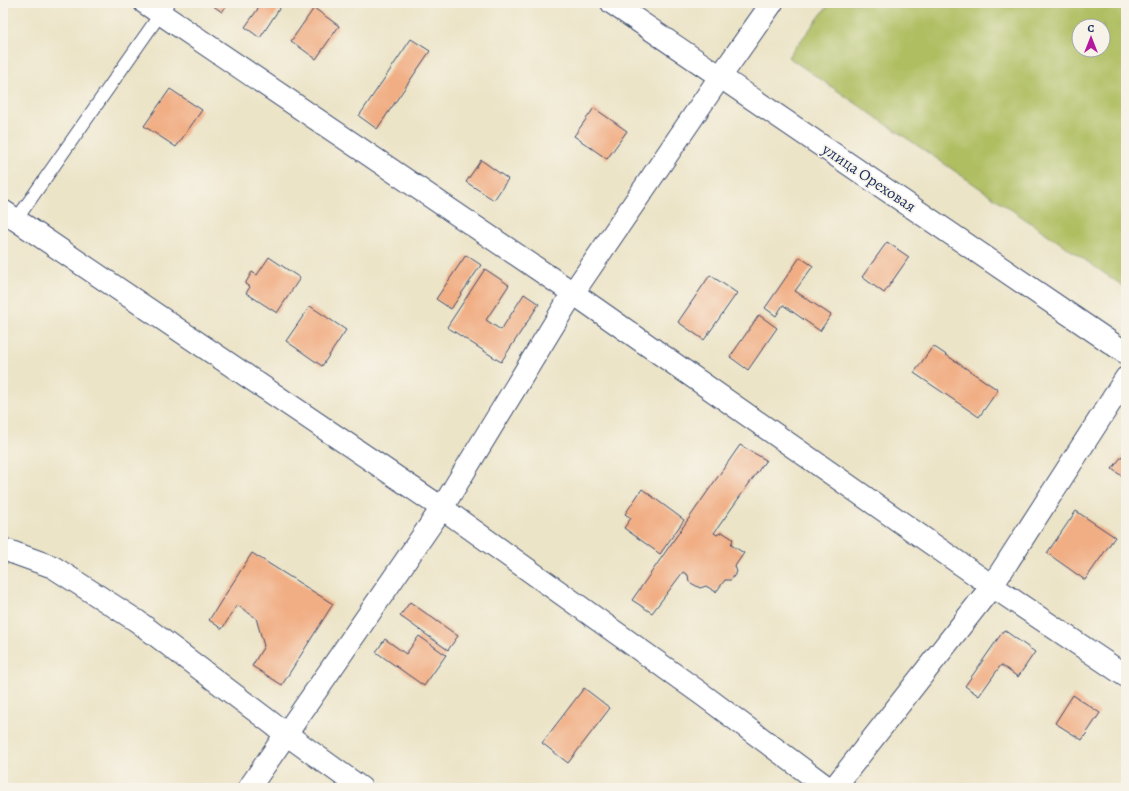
<svg xmlns="http://www.w3.org/2000/svg" width="1129" height="791" font-family="Alegreya,serif">
  <rect width="100%" height="100%" fill="#f7f3e8"/>
  <filter id="ink" filterUnits="userSpaceOnUse"><feTurbulence type="fractalNoise" baseFrequency=".025" numOctaves="2"/><feDisplacementMap in="SourceGraphic" scale="8" xChannelSelector="R" yChannelSelector="G"/><feConvolveMatrix kernelMatrix="1 2 1 2 8 2 1 2 1" color-interpolation-filters="sRGB"/></filter>
  <filter id="wash" filterUnits="userSpaceOnUse"><feTurbulence type="fractalNoise" baseFrequency=".012" numOctaves="4" result="noise"/><feDisplacementMap in="SourceGraphic" scale="16" xChannelSelector="R" yChannelSelector="G"/><feGaussianBlur stdDeviation="0.9" result="paint"/><feColorMatrix in="noise" values="0 0 0 0 0 0 0 0 0 0 0 0 0 0 0 0 0 1.4 0 .05"/><feComposite in="paint" operator="in"/></filter>
  <g filter="url(#wash)">
    <rect width="100%" height="100%" fill="#ece4c7"/>
    <path fill="#afbe61" stroke="#657660" fill-rule="evenodd" d="M830 3H1126V288L788 57ZM1079 26H1103V50H1079Z"/>
    <g id="blocks">
      <path fill="#f1ae84" d="M209 3H228L222 12Z
        M256 3H283L260 38 245 27 260 6Z
        M314 8 339 26 316 59 291 41Z
        M411 39 430 51 377 129 359 116Z
        M170 89 202 110 176 147 144 126Z
        M594 108 627 131 607 159 574 136Z
        M481 160 508 179 494 200 466 182Z
        M887 242 909 257 884 293 862 277Z
        M466 255 481 265 451 309 436 299Z
        M269 257 300 278 277 313 246 293 250 287 245 284 252 272 257 275Z
        M800 257 813 266 795 291 831 315 820 331 783 305 776 316 765 308Z
        M485 269 509 285 486 320 501 330 524 294 539 304 501 362 447 327Z
        M710 275 737 293 704 340 678 322Z
        M310 306 346 330 322 366 286 341Z
        M759 315 777 328 748 370 730 357Z
        M933 346 998 390 979 417 914 373Z
        M740 445 766 460 714 533 717 535 722 532 733 539 731 545 744 553 735 566 737 572 731 580H725L716 592 706 586 700 588 689 582 688 575 683 572 652 613 632 600Z
        M1122 456 1126 459V479L1112 469Z
        M642 489 684 520 660 554 624 528 631 518 625 514Z
        M1076 511 1115 537 1085 580 1047 553Z
        M252 553 333 604 282 685 252 666 264 646 256 618 237 605 222 629 209 620Z
        M410 602 458 636 448 650 400 616Z
        M1004 630 1035 652 1018 677 1001 665 979 696 965 686Z
        M419 636 446 655 424 686 376 652 385 639 406 654Z
        M584 688 610 708 568 763 542 743Z
        M1073 695 1100 713 1082 740 1055 723Z"/>
    </g>
  </g>
  <g filter="url(#ink)">
    <use href="#blocks" fill-opacity="0" stroke="#3a4a6e" stroke-width="1"/>
    <g fill="none" stroke-linecap="round" stroke-linejoin="round">
      <defs>
        <path id="service" d="M16 220 168 3"/>
        <path id="minor" d="M145 3 573 293 992 586 1126 676
          M612 3 1126 353
          M3 211 442 508 703 695 828 788
          M3 549 53 567 137 621 286 734 361 788
          M249 788 442 508 573 293 720 77 772 3
          M834 788 992 586 1126 378"/>
      </defs>
      <use href="#service" stroke="#3a4a6e" stroke-width="14"/>
      <use href="#minor" stroke="#3a4a6e" stroke-width="24"/>
      <use href="#service" stroke="#fff" stroke-width="12"/>
      <use href="#minor" stroke="#fff" stroke-width="22"/>
    </g>
  </g>
  <g text-anchor="middle" dominant-baseline="central" stroke-width="3.5" stroke-linejoin="round" paint-order="stroke">
    <g font-size="16" fill="#1b2f5e" stroke="#f7f3e8">
      <text transform="translate(869 178) rotate(34)">улица Ореховая</text>
    </g>
  </g>
  <rect width="1129" height="791" fill="none" stroke="#f7f3e8" stroke-width="16"/>
  <g transform="translate(1091 38)"><circle r="19" fill="#f7f3e8" stroke="#9fa5b1"/>
  <path d="M0-3L7 15L0 10L-7 15Z" fill="#b5179e"/>
  <text y="-6" font-size="11" font-weight="bold" text-anchor="middle" fill="#1b2f5e">С</text>
  </g>
</svg>
